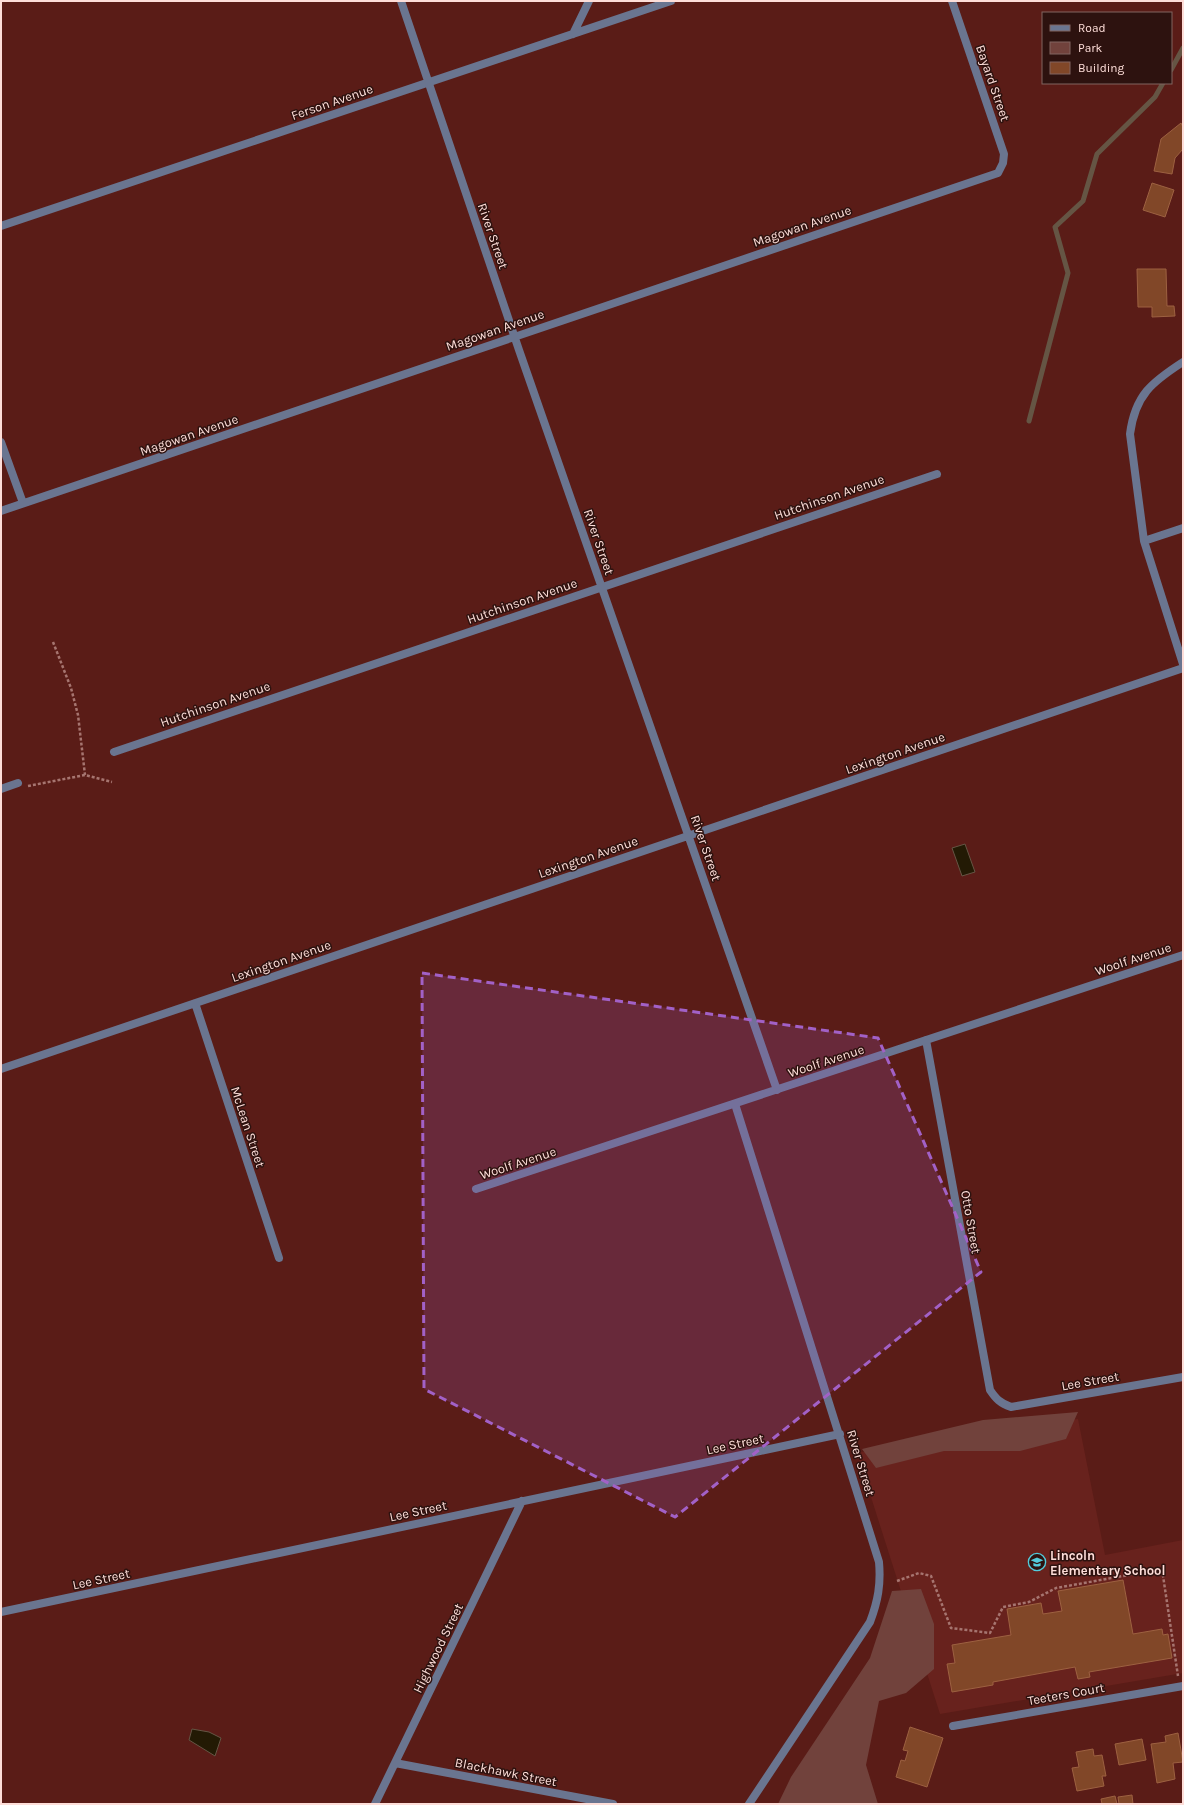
<svg xmlns="http://www.w3.org/2000/svg" width="1184" height="1805" font-family="Karla,sans-serif">
  <rect width="100%" height="100%" fill="#5a1c17"/>
  <path fill="#68221d" d="M1078 1419 1105 1555 1183 1540V1673L940 1714 857 1453Z"/>
  <path fill="#71423c" d="M1078 1412 1066 1439 1020 1451H944L876 1468 862 1449 983 1420Z
    M921 1589 934 1624V1669L906 1693 879 1701 866 1765 878 1804H778L791 1777 870 1658 892 1591Z"/>
  <path fill="#231a04" stroke="#655544" d="M965 844 975 872 962 876 952 848Z
    M192 1729 209 1732 221 1738 215 1756 189 1740Z"/>
  <g fill="none" stroke-linecap="round" stroke-linejoin="round">
    <path stroke="#655544" stroke-width="5" d="M1171 70 1183 48
      M1029 421 1068 273 1055 227 1083 201 1097 154 1155 97 1163 83"/>
  </g>
  <path fill="#814728" stroke="#9d6141" d="M1181 123 1183 127V149L1175 158 1172 174 1154 171 1161 139Z
    M1152 183 1174 190 1165 217 1143 210Z
    M1137 269H1166L1167 306H1174L1175 316 1152 317V307H1138Z
    M1123 1580 1133 1634 1162 1629 1163 1635 1168 1634 1172 1658 1089 1672 1090 1677 1078 1679 1075 1667 993 1682V1685L952 1692 947 1664 955 1663 952 1645 1011 1635 1007 1609 1041 1603 1043 1614 1062 1611 1058 1591Z
    M910 1727 943 1738 927 1787 896 1777 901 1760 905 1761 908 1751 903 1750Z
    M1178 1733 1183 1762 1173 1763 1175 1779 1157 1783 1151 1744 1166 1742 1165 1736Z
    M1142 1739 1146 1760 1119 1765 1115 1744Z
    M1093 1749 1094 1756 1102 1755 1106 1776H1102L1104 1786 1077 1791 1072 1768 1079 1767 1076 1752Z
    M1132 1795 1133 1804H1119L1118 1797Z
    M1115 1796 1117 1804H1102L1101 1799Z"/>
  <g fill="none" stroke-linecap="round" stroke-linejoin="round">
    <path stroke="#a67570" stroke-width="2.5" stroke-dasharray="3 2" stroke-linecap="butt" d="M53 642 71 688 78 715 85 775
      M28 786 85 775 112 782
      M897 1581 919 1573 931 1576 951 1628 990 1633 1003 1607 1029 1602 1056 1588 1162 1569 1178 1676"/>
    <path stroke="#6a7590" stroke-width="8" d="M401 1 519 350 777 1090
      M573 34 589 1
      M1 226 671 1
      M1183 362C1152 382 1135 395 1130 434L1144 541 1183 664
      M1 442 23 503
      M1 511 998 173 1003 163 1004 154 952 1
      M1144 541 1183 528
      M114 752 937 474
      M1 789 18 783
      M195 1003 279 1258
      M926 1040 990 1390C996 1399 1000 1403 1011 1407L1183 1377
      M1 1069 1183 668
      M735 1104 879 1562C881 1584 878 1601 870 1622L749 1804
      M476 1189 1183 955
      M1 1612 840 1434
      M953 1726 1183 1686
      M395 1763 613 1804
      M375 1804 522 1501"/>
  </g>
  <path fill="#a261c7" fill-opacity="0.2" stroke="#a261c7" stroke-width="3" stroke-dasharray="8 5" stroke-linejoin="round" d="M422 973 878 1038 981 1272 675 1517 424 1389Z"/>
  <defs>
    <symbol id="school-ring" viewBox="-11 -11 22 22"><circle r="9.5" fill="#2d120f" stroke="#53cbdb" stroke-width="1.5"/><path d="M0-5L7-2L0 1L-7-2ZM-4 1L0 2.5L4 1V4Q0 6-4 4Z" fill="#53cbdb"/></symbol>
  </defs>
  <g fill-rule="evenodd">
    <use href="#school-ring" x="1027" y="1552" width="20" height="20"/>
  </g>
  <g text-anchor="middle" dominant-baseline="central" stroke-width="3" stroke-linejoin="round" paint-order="stroke">
    <g font-size="13" fill="#feded9" stroke="#2d120f">
      <text transform="translate(993 83) rotate(71)">Bayard Street</text>
      <text transform="translate(332 102) rotate(-19)">Ferson Avenue</text>
      <text transform="translate(802 226) rotate(-19)">Magowan Avenue</text>
      <text transform="translate(493 236) rotate(71)">River Street</text>
      <text transform="translate(495 330) rotate(-19)">Magowan Avenue</text>
      <text transform="translate(189 435) rotate(-19)">Magowan Avenue</text>
      <text transform="translate(829 497) rotate(-19)">Hutchinson Avenue</text>
      <text transform="translate(599 542) rotate(71)">River Street</text>
      <text transform="translate(522 601) rotate(-19)">Hutchinson Avenue</text>
      <text transform="translate(215 704) rotate(-19)">Hutchinson Avenue</text>
      <text transform="translate(895 753) rotate(-19)">Lexington Avenue</text>
      <text transform="translate(706 848) rotate(71)">River Street</text>
      <text transform="translate(588 857) rotate(-19)">Lexington Avenue</text>
      <text transform="translate(1133 959) rotate(-18)">Woolf Avenue</text>
      <text transform="translate(281 961) rotate(-19)">Lexington Avenue</text>
      <text transform="translate(826 1061) rotate(-18)">Woolf Avenue</text>
      <text transform="translate(248 1127) rotate(72)">McLean Street</text>
      <text transform="translate(518 1163) rotate(-18)">Woolf Avenue</text>
      <text transform="translate(971 1222) rotate(80)">Otto Street</text>
      <text transform="translate(1090 1381) rotate(-10)">Lee Street</text>
      <text transform="translate(735 1444) rotate(-12)">Lee Street</text>
      <text transform="translate(861 1463) rotate(73)">River Street</text>
      <text transform="translate(418 1511) rotate(-12)">Lee Street</text>
      <text transform="translate(101 1579) rotate(-12)">Lee Street</text>
      <text transform="translate(438 1648) rotate(-64)">Highwood Street</text>
      <text transform="translate(1066 1694) rotate(-10)">Teeters Court</text>
      <text transform="translate(506 1772) rotate(11)">Blackhawk Street</text>
    </g>
    <g font-size="13" font-weight="bold" fill="#feded9" stroke="#2d120f" text-anchor="start">
      <text x="1050" y="1555">Lincoln<tspan x="1050" dy="15">Elementary School</tspan></text>
    </g>
  </g>
  <rect width="1184" height="1805" fill="none" stroke="#feded9" stroke-width="4"/>
  <rect x="1042" y="12" width="130" height="72" fill="#2d120f" stroke="#816460"/>
  <rect x="1050" y="25" width="20" height="6" fill="#6a7590" stroke="#816460"/>
  <text x="1078" y="32" font-size="12" fill="#feded9">Road</text>
  <rect x="1050" y="42" width="20" height="12" fill="#71423c" stroke="#816460"/>
  <text x="1078" y="52" font-size="12" fill="#feded9">Park</text>
  <rect x="1050" y="62" width="20" height="12" fill="#814728" stroke="#816460"/>
  <text x="1078" y="72" font-size="12" fill="#feded9">Building</text>
</svg>
